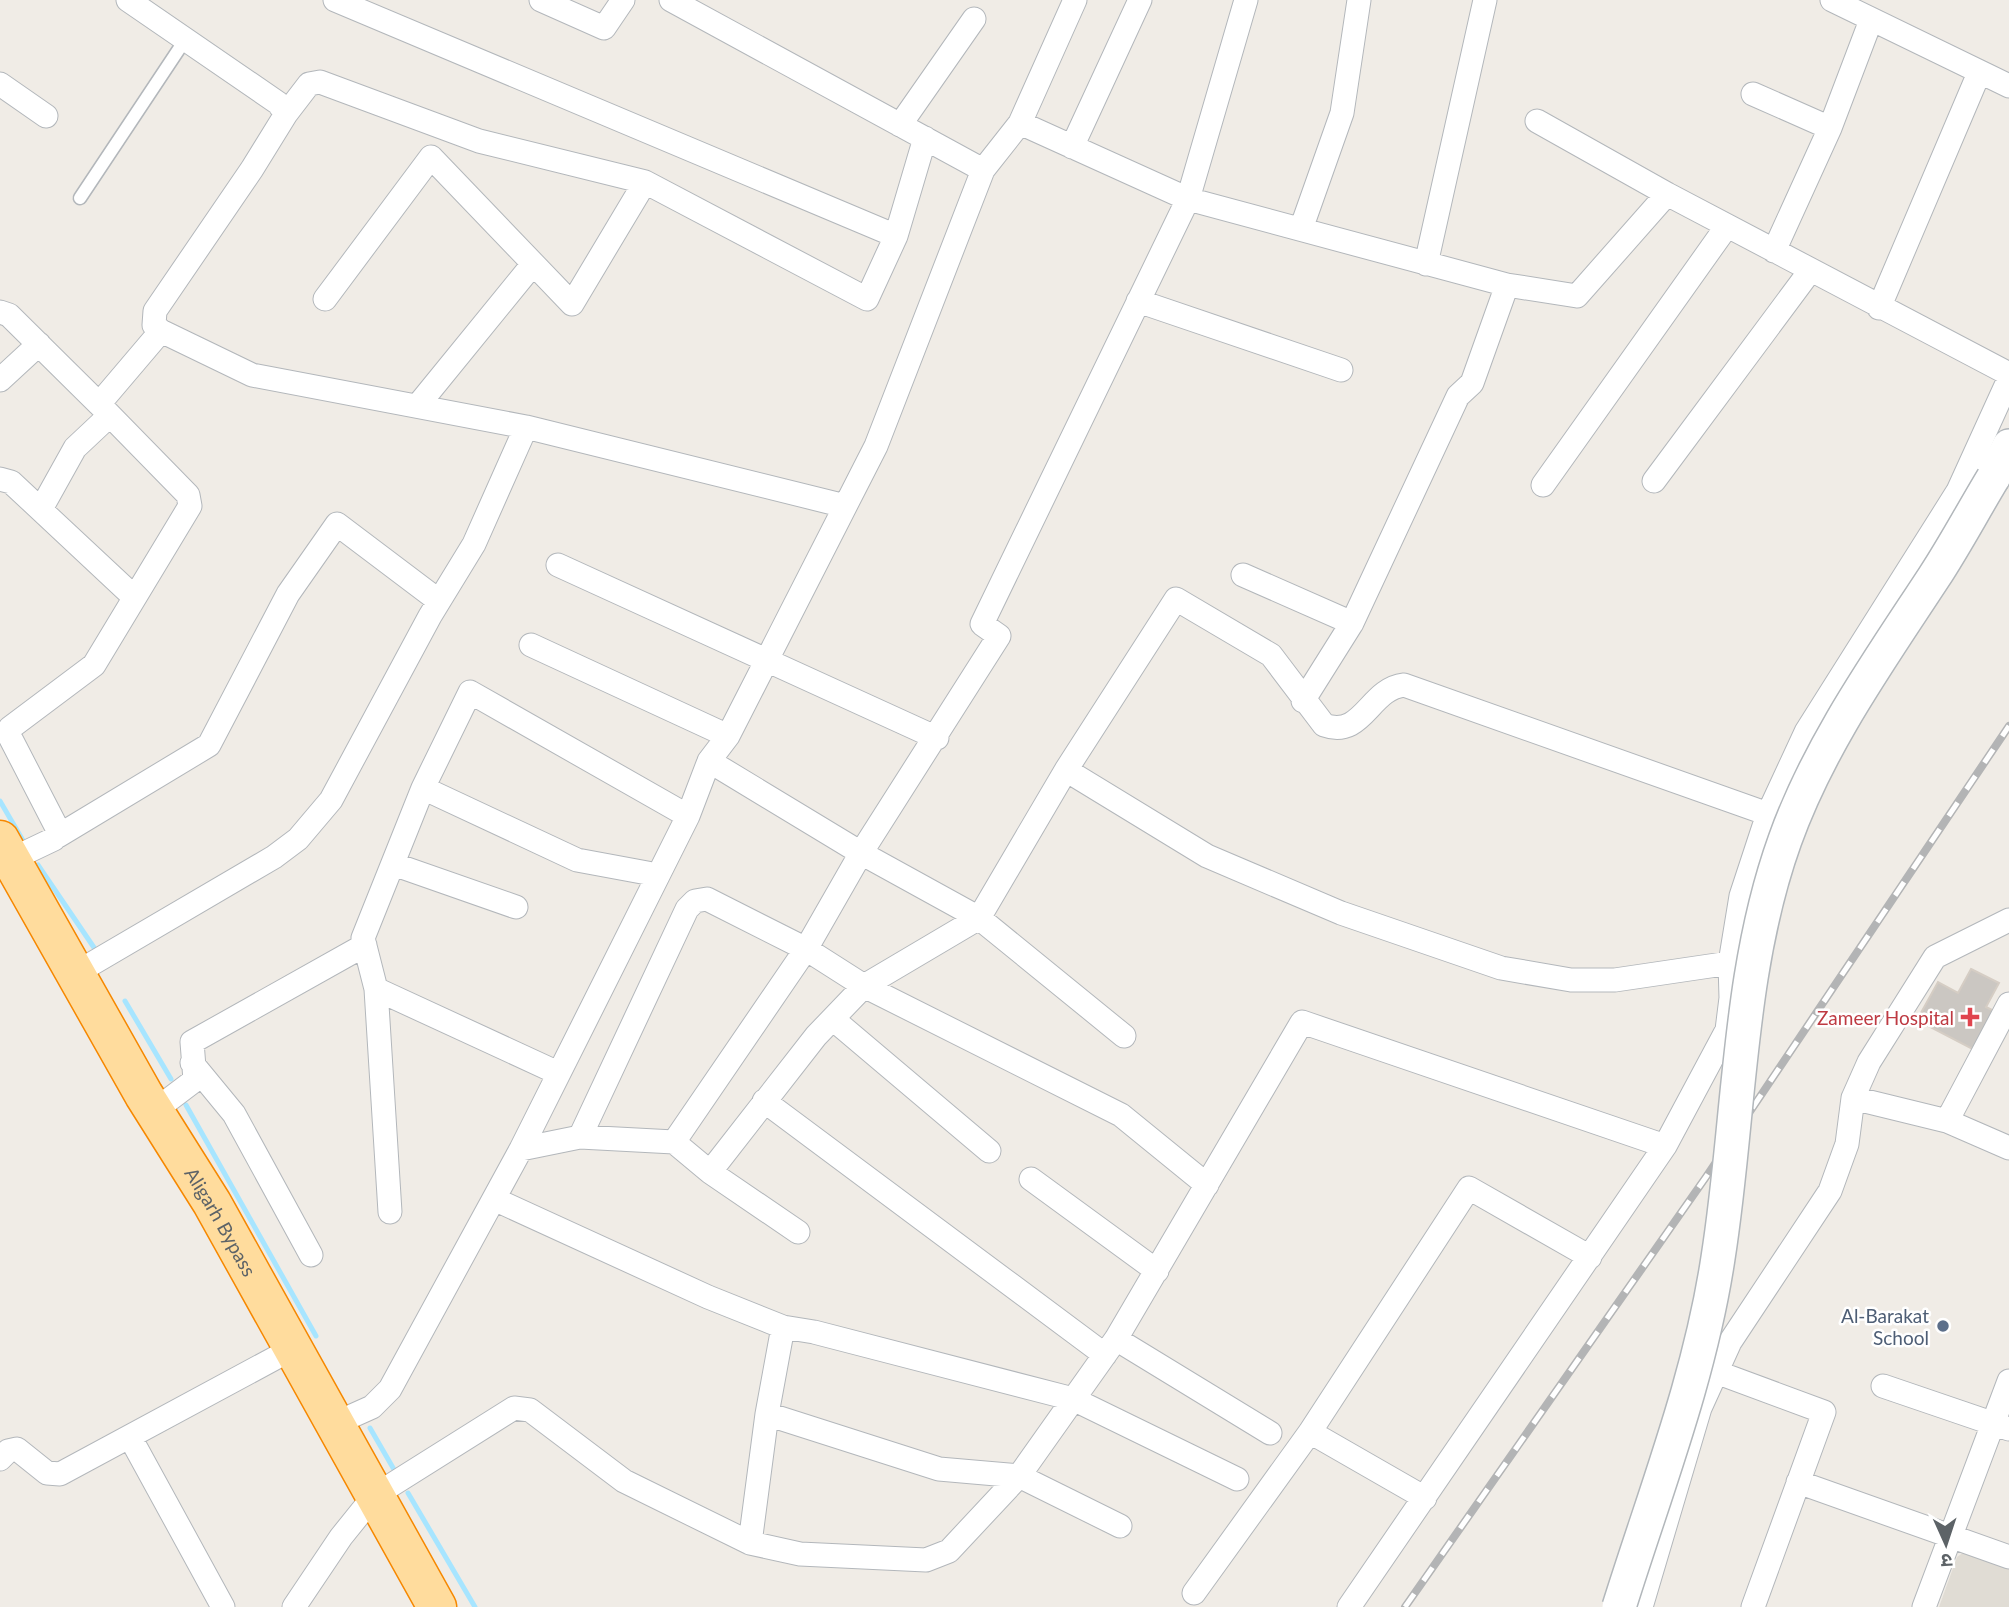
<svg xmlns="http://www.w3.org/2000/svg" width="2009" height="1607" font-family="Lato,'Noto Sans Devanagari',sans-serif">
  <rect width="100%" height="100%" fill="#f0ece6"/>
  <path fill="#e0dcd4" d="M1974 1545 2009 1560V1607H1939L1957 1557Z"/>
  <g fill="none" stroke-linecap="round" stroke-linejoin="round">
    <path stroke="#a7e5ff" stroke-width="5" d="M0 801 25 844
      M38 865 97 952
      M125 1001 171 1079
      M186 1105 316 1336
      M370 1428 396 1473
      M408 1493 475 1607"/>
  </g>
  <path fill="#cbc7c2" stroke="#d5cdc4" stroke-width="2" d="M1971 969 1999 983 1986 1007 2002 1015 1982 1054 1917 1020 1938 982 1958 993Z"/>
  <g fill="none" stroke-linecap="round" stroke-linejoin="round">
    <defs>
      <path id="service" d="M80 198 185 40"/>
      <path id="minor" d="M128 0 278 103 286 114 252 169 155 311 154 325 161 331 252 375 526 427 845 506
        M335 0 896 236
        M541 0 604 28 623 0
        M671 0 983 170
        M1246 0 1188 199 1507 285 1577 296 1667 194 2009 374
        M1832 0 2009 86
        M0 84 46 116
        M1753 94 1830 128
        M286 114 309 84 320 82 479 141 645 182 867 299 896 236 925 138
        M1537 121 1667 194
        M900 125 974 19
        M1072 147 1140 0
        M1301 229 1342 113 1359 0
        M1774 251 1830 128 1871 20
        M1426 264 1485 0
        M325 299 431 157 572 304 645 182
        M1138 301 1341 370
        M1879 308 1979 73
        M0 312 9 315 99 404
        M0 380 39 344
        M419 404 533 264
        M0 479 11 482 134 597
        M1654 481 1810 271
        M1543 485 1727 226
        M41 509 75 448 108 417
        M558 565 937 738
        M1243 575 1352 623
        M531 645 728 736
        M1303 701 1352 623 1458 396 1472 383 1507 285
        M709 761 861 853 979 918 1124 1036
        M1066 770 1207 856 1341 913 1501 968 1571 980H1615L1730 963
        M423 788 577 860 658 875
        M58 836 209 745 288 594 337 524 439 601
        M12 859 54 839 59 832 10 737V728L94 665 190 506 188 495 99 404 161 331
        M393 864 516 907
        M76 973 274 857 298 839 331 800 430 616 474 544 526 427
        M376 989 390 1212
        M834 1020 989 1151
        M192 1063 234 1114 311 1255
        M558 1073 376 989 363 938 423 788 470 692 688 816
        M1853 1098 1947 1121 2009 1148
        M764 1101 1105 1355
        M154 1111 195 1080 192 1042 365 945
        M1947 1121 2009 1004
        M580 1137 687 909 695 901 707 899 806 949 864 986 1121 1115 1207 1185
        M674 1142 806 949 861 853 999 636 982 624 1188 199 1020 123
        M521 1149 580 1137 674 1142 710 1172 798 1232
        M710 1172 816 1036 864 986 979 918 1066 770 1176 599 1271 655 1324 725C1363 739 1369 689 1404 685L1768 814
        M1031 1179 1157 1271
        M494 1199 708 1297 783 1327
        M1116 1339 1270 1433
        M1716 1372 1824 1412 1753 1607
        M1883 1386 2009 1429
        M767 1414 939 1469 1019 1476 1120 1526
        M334 1424 372 1407 390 1389 521 1149 688 816 709 761 728 736 876 446 983 170 1020 123 1075 0
        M1310 1432 1425 1498
        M130 1437 223 1607
        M0 1459 8 1451 17 1449 47 1473 60 1474 292 1349
        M1798 1482 2009 1557
        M750 1543 767 1414 783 1327 814 1332 1073 1399 1237 1479
        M1194 1593 1310 1432 1469 1188 1590 1257
        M294 1607 341 1537 374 1496 514 1408 530 1410 624 1481 750 1543 800 1554 926 1560 949 1551 1019 1476 1116 1339 1302 1022 1665 1146
        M1349 1607 1665 1146 1727 1030 1731 998 1730 963 1741 896 1768 814 1806 732 1958 491 2009 379
        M1641 1607 1700 1408 1730 1342 1830 1191 1847 1144 1853 1098 1869 1062 1935 957 2009 920
        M1924 1607 2009 1381"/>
      <path id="secondary" d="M1993 478 2009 446"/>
      <g id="trunk">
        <path id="s1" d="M0 840 144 1095 212 1203 437 1607"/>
      </g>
    </defs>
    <use href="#service" stroke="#b3b7bb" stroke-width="15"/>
    <use href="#minor" stroke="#b3b7bb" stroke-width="25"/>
    <use href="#secondary" stroke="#b2b7bb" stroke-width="36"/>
    <use href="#trunk" stroke="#f68800" stroke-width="41"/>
    <use href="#service" stroke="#fff" stroke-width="12"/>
    <use href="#minor" stroke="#fff" stroke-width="23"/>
    <use href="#secondary" stroke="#fff" stroke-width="33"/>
    <use href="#trunk" stroke="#ffdc9d" stroke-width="38"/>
    <defs>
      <path id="rail" d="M1405 1607 1706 1177 2009 726"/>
    </defs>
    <use href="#rail" stroke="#b3b4b5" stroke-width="8"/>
    <use href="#rail" stroke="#fff" stroke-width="5" stroke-dasharray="16" stroke-linecap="butt"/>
    <defs>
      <path id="secondary-bridge" d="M1619 1607C1655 1492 1700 1378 1718 1258 1740 1120 1737 973 1785 840 1819 745 1879 661 1934 577 1955 545 1973 511 1993 478"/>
    </defs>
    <use href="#secondary-bridge" stroke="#b2b7bb" stroke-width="36" stroke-linecap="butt"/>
    <use href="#secondary-bridge" stroke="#fff" stroke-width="33"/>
  </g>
  <path fill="#e0444e" stroke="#fff" stroke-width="2.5" d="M1966.5 1006.5h7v7h7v7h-7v7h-7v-7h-7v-7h7z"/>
  <circle fill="#5c6f8a" stroke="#fff" stroke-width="2.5" cx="1943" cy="1326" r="7"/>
  <g text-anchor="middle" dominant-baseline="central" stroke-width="5" stroke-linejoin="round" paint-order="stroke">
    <g font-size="19" fill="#be3a42" stroke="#fff" text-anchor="end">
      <text x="1954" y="1017">Zameer Hospital</text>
    </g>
    <g font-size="19" fill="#5d6367" stroke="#fff">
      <text stroke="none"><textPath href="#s1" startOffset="441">Aligarh Bypass</textPath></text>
    </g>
    <g font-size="19" fill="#4e5e75" stroke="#fff" text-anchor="end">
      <text x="1929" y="1315">Al-Barakat<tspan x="1929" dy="22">School</tspan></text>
    </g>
  </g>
  <g transform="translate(1946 1544) rotate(177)" stroke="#ffffff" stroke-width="5" paint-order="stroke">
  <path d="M0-5L12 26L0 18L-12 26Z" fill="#5d6367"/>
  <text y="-10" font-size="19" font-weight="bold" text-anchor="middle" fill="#5d6367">उ</text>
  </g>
</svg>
